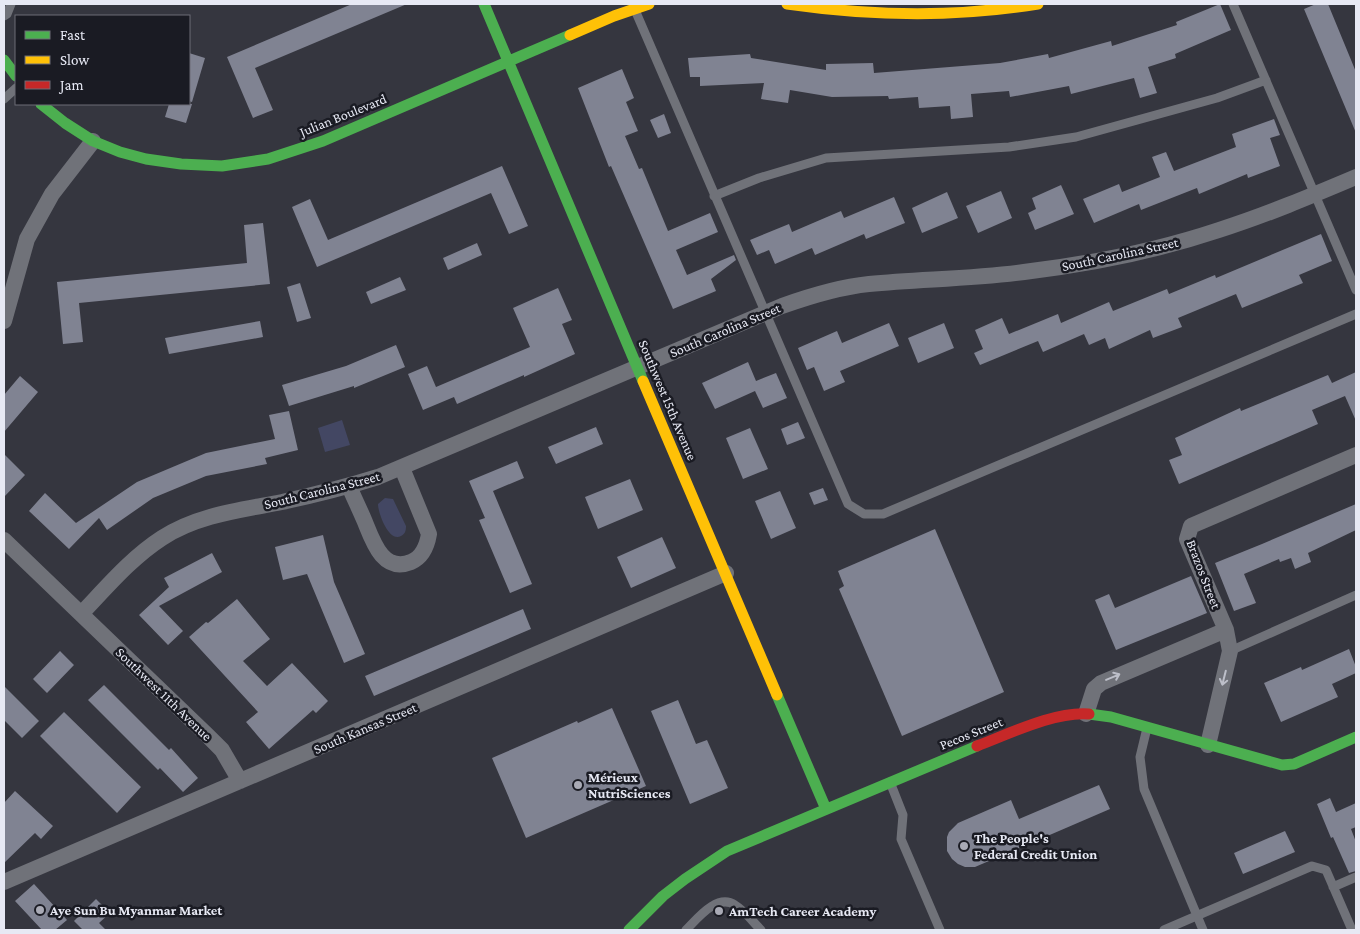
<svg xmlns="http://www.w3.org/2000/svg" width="1360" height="934" font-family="'Crimson Pro',serif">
  <rect width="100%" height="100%" fill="#35363f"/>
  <path fill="#434763" d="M342 420 350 445 325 452 318 428Z
    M385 498 393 499 406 526C406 531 405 534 401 536 389 543 378 513 378 504Z"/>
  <path fill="#808392" d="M352 4H407L255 68 273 110 253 118 227 57Z
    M1220 4 1231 30 1175 54 1176 58 1148 67 1157 93 1140 98 1134 78 1071 94 1069 86 1010 97 1009 91 971 94 973 117 951 119 950 106 919 108 918 97 889 99 888 96 832 97 790 90 788 103 761 99 764 83 700 86V77H690L688 58 750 54 751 58 826 70V64L873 63 874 73 1000 63 1048 54 1049 58 1111 41 1112 46 1177 25 1176 22Z
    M1316 4H1328L1356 72V133L1304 9Z
    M189 53 205 58 192 102 189 101Z
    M622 69 634 98 626 102 638 131 625 136 639 169 642 168 668 231 710 213 718 232 676 250 687 275 734 255 736 260 711 279 716 291 673 309 611 166 609 167 578 88Z
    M169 104H192L186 123 165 117Z
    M664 114 671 133 658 138 650 120Z
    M1274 119 1280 135 1270 138 1280 166 1248 178 1247 174 1199 194 1197 188 1141 210 1139 204 1094 223 1083 199 1119 184 1122 192 1160 177 1152 157 1166 152 1174 171 1236 147 1232 134Z
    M502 166 528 226 509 234 491 193 317 267 292 207 310 199 328 240Z
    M1061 185 1074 214 1035 230 1028 213 1036 209 1032 198Z
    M1001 191 1012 218 978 233 966 206Z
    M947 192 958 218 922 233 912 208Z
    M894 197 905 223 866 239 864 234 815 255 812 248 775 264 769 250 757 255 750 240 789 224 792 232 841 211 844 218Z
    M263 223 270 284 79 303 83 342 63 344 57 282 247 263 244 225Z
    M1321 234 1332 261 1299 275 1303 283 1242 308 1236 294 1178 318 1182 327 1153 338 1150 330 1109 349 1105 338 1089 345 1084 334 1043 352 1038 341 980 365 974 353 983 349 975 330 1002 318 1009 334 1058 314 1061 323 1109 302 1113 311 1167 289 1169 294 1215 275 1216 278Z
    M477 243 482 255 448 270 443 258Z
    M400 277 406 290 371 304 366 292Z
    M300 283 311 318 297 322 287 287Z
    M558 288 572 320 562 324 575 354 524 377V375L457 404 454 397 423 410 408 374 427 366 436 387 530 347 513 308Z
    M260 321 263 337 169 354 165 338Z
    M889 323 899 346 840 371 845 382 824 391 814 367 807 370 798 348 837 331 842 343Z
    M944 323 954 348 918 363 908 338Z
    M396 345 405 367 354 388V386L289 406 282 385 346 366Z
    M748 362 756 381 776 373 787 398 763 408 755 391 715 409 702 383Z
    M1356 372V421L1345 396 1312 410 1318 424 1179 484 1169 460 1182 455 1175 438 1240 408 1241 411 1328 375 1332 383Z
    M20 376 38 392 4 432V395Z
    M289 411 298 450 265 458 267 464 206 476 153 498 107 530 99 518 69 549 29 511 45 493 76 523 137 482 206 453 275 439 269 415Z
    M798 422 805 438 787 445 781 429Z
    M596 427 603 444 556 464 548 447Z
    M750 428 768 469 743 479 726 438Z
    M4 454 25 475 4 497Z
    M517 461 524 478 493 491 532 584 510 593 479 520 485 518 469 481Z
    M630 479 643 510 598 529 585 497Z
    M823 488 828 500 814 505 809 493Z
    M780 491 796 528 771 539 755 501Z
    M1356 504V530L1308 553 1311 562 1295 569 1291 558 1280 562 1279 559 1244 574 1256 603 1234 611 1215 563 1262 544Z
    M935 529 1004 692 902 736 839 589 844 586 838 571Z
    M323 535 334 582 365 654 344 663 307 574 283 580 275 547Z
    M662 537 676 568 631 588 617 557Z
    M212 553 222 572 159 606 183 631 168 645 139 615 169 587 164 578Z
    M1191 576 1207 613 1116 650 1095 600 1109 594 1115 608Z
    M237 599 270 639 243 661 267 686 292 663 328 701 316 713 313 710 269 749 246 722 258 712 189 637 206 622 208 623Z
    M523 609 531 629 374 696 365 676Z
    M1349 649 1356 667V673L1332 684 1338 697 1281 722 1264 683 1301 667 1302 670Z
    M60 651 74 665 47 693 33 679Z
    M104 685 169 750 171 748 198 778 183 792 160 768 158 770 88 700Z
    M4 686 39 721 22 738 4 720Z
    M678 700 696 744 707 740 728 788 690 804 651 711Z
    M612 708 646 786 526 838 492 758 577 721 578 723Z
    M64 712 141 787 117 813 40 736Z
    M1099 785 1110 809 975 867H965L958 864 952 859 947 851V837L949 832 958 823 1011 800 1019 819Z
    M15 791 53 826 41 839 35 833 4 863V803Z
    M1330 798 1336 812 1356 803V827L1351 829 1356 842V871L1349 873 1333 837 1331 838 1317 804Z
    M1285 831 1295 852 1243 874 1234 853Z
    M34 884 67 920 55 930H42L15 901Z
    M96 899 110 913 99 923 106 930H83L74 921Z"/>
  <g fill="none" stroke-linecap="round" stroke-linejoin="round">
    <path stroke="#707279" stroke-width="9" d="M1233 4 1356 290
      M635 10 848 504 864 514H883L1356 314
      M4 16 7 14 11 4
      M4 99 16 88
      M714 196 759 178 826 158 1009 147 1076 137 1217 98 1266 80
      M1230 651 1356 595
      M1147 728 1140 757 1144 789 1203 930
      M890 782 903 815 901 839 940 930
      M1333 887 1356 877
      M686 930C697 919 717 893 735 905 745 911 753 922 761 930
      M1164 930 1312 866 1326 870 1352 930"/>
    <path stroke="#707279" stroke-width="16" d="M4 321 27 239 52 194 93 141
      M349 486C354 498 360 510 365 522 373 542 383 573 411 562 423 557 427 546 429 534L402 468
      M4 540 207 735 222 750 240 781
      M81 614C106 588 131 558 162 538 197 515 241 510 282 502 314 495 346 487 378 477L782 306C810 296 839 287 869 284 921 279 972 279 1024 272 1090 264 1156 251 1219 230 1266 215 1311 196 1356 177
      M1086 714 1094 689 1101 683 1226 630
      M1208 745 1230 651 1226 630 1187 539 1191 526 1356 455
      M4 882 726 573"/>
    <path stroke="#4caf50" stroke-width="11" d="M484 4 643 381
      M4 60 16 76
      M41 104 65 123 93 141 120 152 146 159 181 164 222 166 268 159 323 141 570 35
      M777 695 826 809
      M1089 714 1111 717 1282 765 1294 764 1356 737
      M629 930 663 896 685 879 727 851 977 746"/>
    <path stroke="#ffc107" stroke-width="11" d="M787 4C871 16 954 18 1038 4
      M570 35 614 16 649 4
      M643 381 777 695"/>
    <path stroke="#c62828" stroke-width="11" d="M977 746C1009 734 1055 711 1089 714"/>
  </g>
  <defs><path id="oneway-shaft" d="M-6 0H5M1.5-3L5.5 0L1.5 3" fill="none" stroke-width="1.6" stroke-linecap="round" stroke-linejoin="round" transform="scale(1.25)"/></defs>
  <g stroke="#bdbfc9">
    <use href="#oneway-shaft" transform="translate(1113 677) rotate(-23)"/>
    <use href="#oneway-shaft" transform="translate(1224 678) rotate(104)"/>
  </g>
  <g fill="#a9aab5" stroke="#1a1b23" stroke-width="2">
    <circle cx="578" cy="785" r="5"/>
    <circle cx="964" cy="846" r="5"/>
    <circle cx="40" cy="910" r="5"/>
    <circle cx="719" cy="911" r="5"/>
  </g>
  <g text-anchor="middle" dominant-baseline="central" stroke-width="5" stroke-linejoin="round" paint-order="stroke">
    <g font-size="14" fill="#e7e9f4" stroke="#1a1b23">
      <text transform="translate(343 115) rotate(-22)">Julian Boulevard</text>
      <text transform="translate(1120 254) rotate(-12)">South Carolina Street</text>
      <text transform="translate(725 330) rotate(-23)">South Carolina Street</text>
      <text transform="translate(668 400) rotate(67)">Southwest 15th Avenue</text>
      <text transform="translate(322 490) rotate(-14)">South Carolina Street</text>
      <text transform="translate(1204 574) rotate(69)">Brazos Street</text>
      <text transform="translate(164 694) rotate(44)">Southwest 11th Avenue</text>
      <text transform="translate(365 728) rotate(-23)">South Kansas Street</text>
      <text transform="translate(971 733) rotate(-22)">Pecos Street</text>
    </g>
    <g font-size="14" font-weight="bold" fill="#e7e9f4" stroke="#1a1b23" text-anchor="start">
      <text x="588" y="777">Mérieux<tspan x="588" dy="16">NutriSciences</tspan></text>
      <text x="974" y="838">The People's<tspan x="974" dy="16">Federal Credit Union</tspan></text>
      <text x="50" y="910">Aye Sun Bu Myanmar Market</text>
      <text x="729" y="911">AmTech Career Academy</text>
    </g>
  </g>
  <rect width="1360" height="934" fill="none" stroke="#e7e9f4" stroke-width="10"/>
  <rect x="15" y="15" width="175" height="90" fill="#1a1b23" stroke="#6c6d77"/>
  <rect x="25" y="31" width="25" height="8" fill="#4caf50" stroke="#6c6d77"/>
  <text x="60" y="40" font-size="15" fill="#e7e9f4">Fast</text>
  <rect x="25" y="56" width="25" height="8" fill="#ffc107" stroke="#6c6d77"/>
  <text x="60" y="65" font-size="15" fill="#e7e9f4">Slow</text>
  <rect x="25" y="81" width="25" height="8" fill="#c62828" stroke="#6c6d77"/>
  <text x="60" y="90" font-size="15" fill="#e7e9f4">Jam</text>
</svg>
